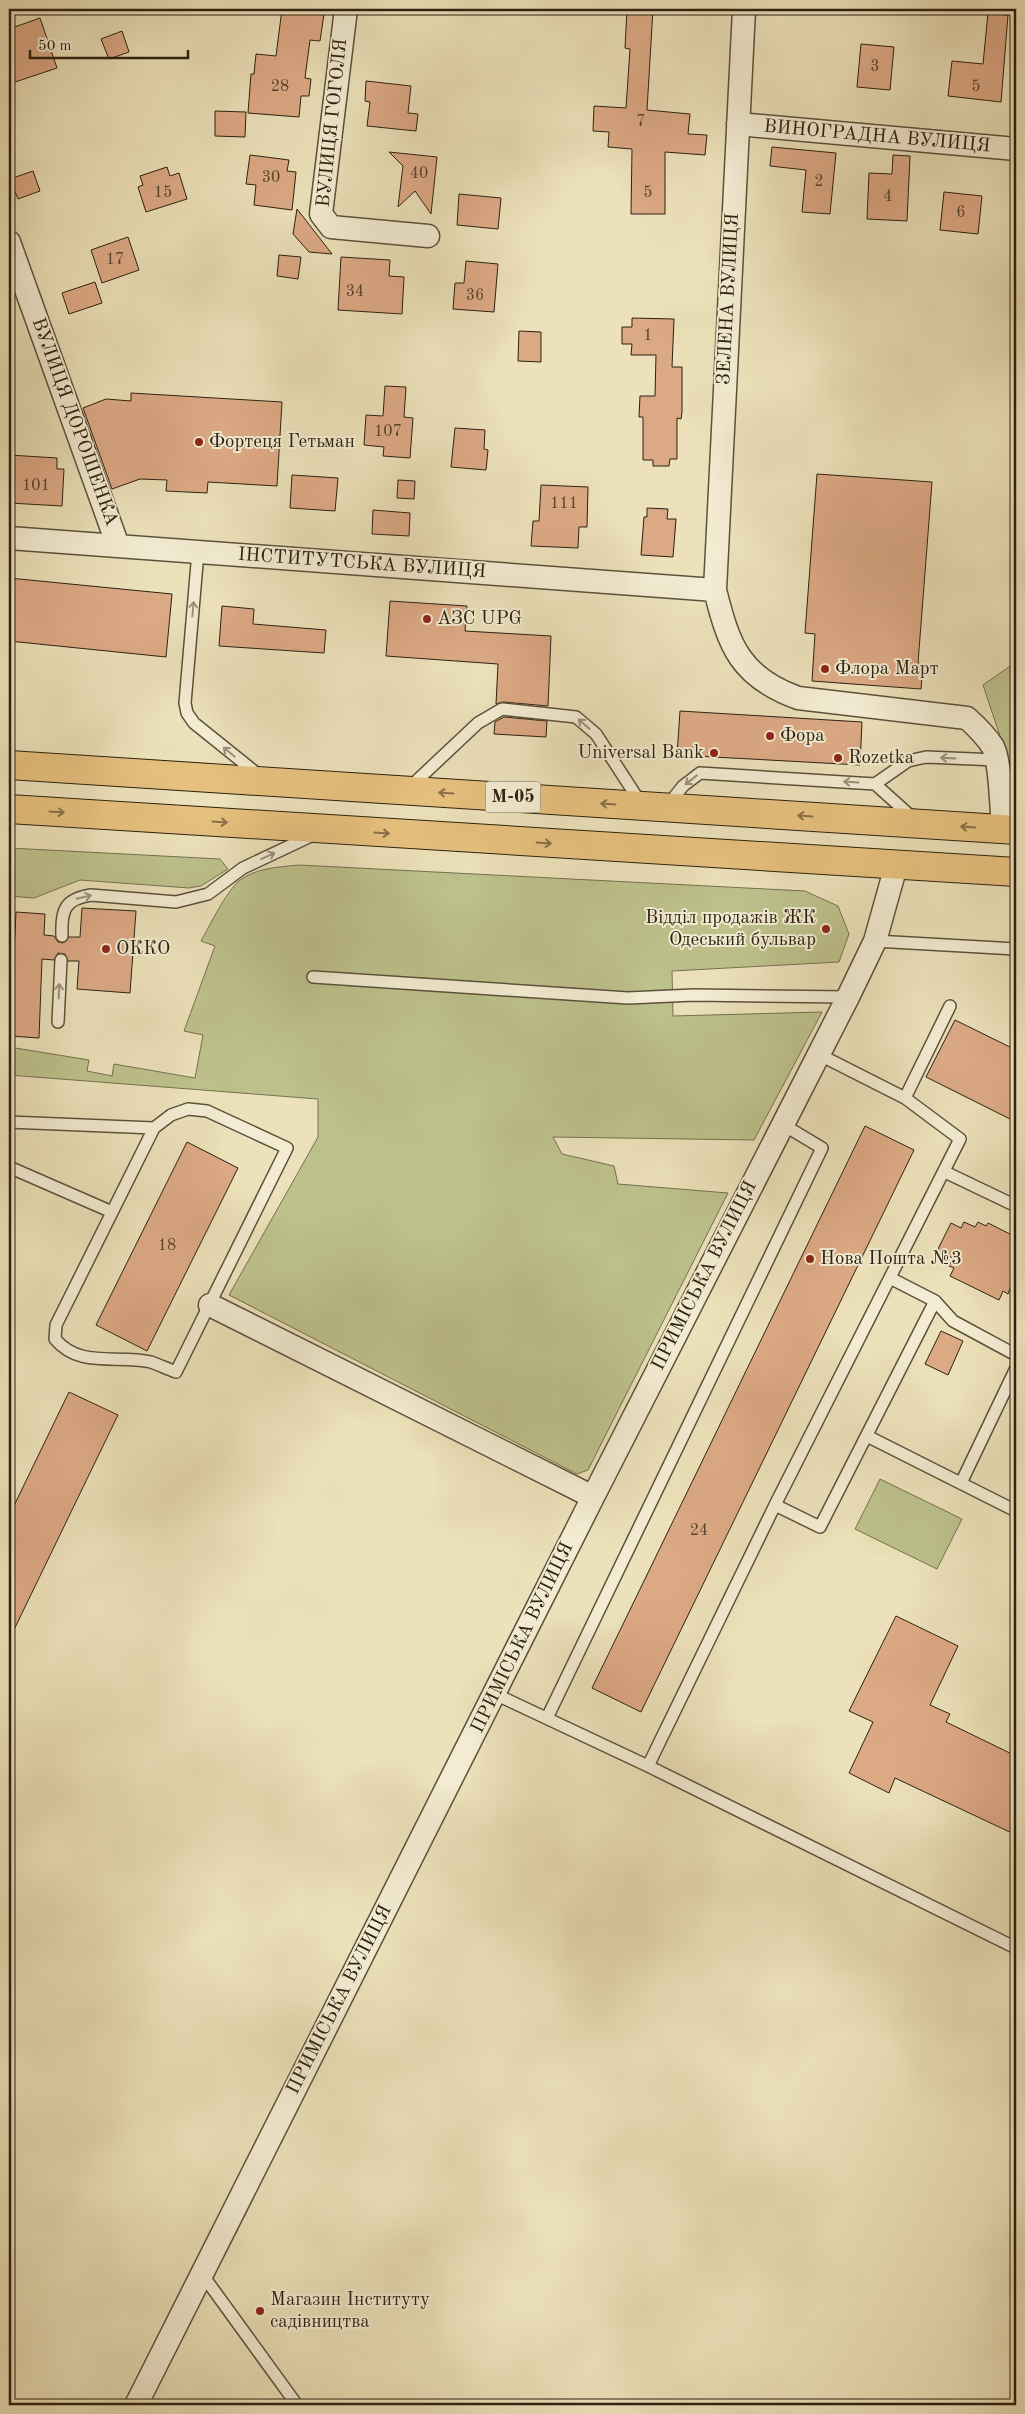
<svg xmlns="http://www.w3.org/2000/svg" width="1025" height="2414" font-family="'Old Standard TT',serif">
  <rect width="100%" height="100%" fill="#ece1ba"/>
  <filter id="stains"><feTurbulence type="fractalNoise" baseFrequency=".004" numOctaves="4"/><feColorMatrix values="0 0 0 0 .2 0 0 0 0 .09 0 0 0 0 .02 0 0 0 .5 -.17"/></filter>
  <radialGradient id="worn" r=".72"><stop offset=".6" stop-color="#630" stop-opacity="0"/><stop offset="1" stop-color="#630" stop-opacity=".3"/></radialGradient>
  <path fill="#bdc18c" stroke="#74714e" d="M1016 662V784L983 685Z
    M9 848 220 859 228 869 201 886 189 888 80 880 34 898 9 896Z
    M299 865 805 891 838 906 849 934 839 962 672 971 673 1016 822 1012 754 1140 553 1137 562 1154 614 1166 618 1184 728 1193 588 1470 577 1474 229 1295 318 1137V1099L9 1075V1047L89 1060 87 1071 112 1076 114 1064 195 1078 203 1035 184 1031 215 946 201 941C210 925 226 892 239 881 255 868 279 867 299 865Z
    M880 1479 962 1519 937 1569 855 1529Z"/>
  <path fill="#dca985" stroke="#2c2111" d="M282 9 324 14 320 41 310 40 305 78 311 79 309 96H301L299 117 248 113 251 74H254L256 54 276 56Z
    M627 9H653L647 110 690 114 688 134 707 135 705 155 665 152V214H631L632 149 608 147 609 132 593 131 594 106 626 108 630 49 625 48Z
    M988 13 1008 15 1001 102 948 96 952 61 983 64Z
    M40 18 57 68 9 84V29Z
    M122 31 129 52 109 59 101 39Z
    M861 44 894 47 890 90 857 87Z
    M366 81 411 86 408 113 418 114 416 131 367 126 370 102 365 101Z
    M215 111 246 112 245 137 215 136Z
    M772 147 836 153 830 214 802 212 806 170 770 166Z
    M389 152 437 157 431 214 415 191 398 207 403 166Z
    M250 155 289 160 287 171 296 172 292 210 254 205 256 185 246 184Z
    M893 155 910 156 907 221 867 219 869 173 892 174Z
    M167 167 170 176 179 173 187 199 146 212 138 187 143 185 140 176Z
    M33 171 40 191 18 199 10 179Z
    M944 192 982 196 978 234 940 230Z
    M459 194 501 198 498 229 457 225Z
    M297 209 332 254 309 252 293 234Z
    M128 237 139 270 102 283 91 250Z
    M279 255 301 257 298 279 277 276Z
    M341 257 390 260 389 276 404 277 402 314 338 310Z
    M466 261 498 264 494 312 453 309 455 283H464Z
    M95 282 102 303 69 314 62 293Z
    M632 318 674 319 672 367H682V412L681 419 677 418V459H670L669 466H653V460H643V417H639L640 396H655L656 355H631L632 344H622V327H632Z
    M519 331 541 332V362L518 361Z
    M385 386 406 387 404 417 413 418 410 458 383 456 384 447 364 445 366 415 383 416Z
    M131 393 282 402 277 486 208 482 207 493 166 491 167 480 140 479 112 489 83 408 106 399 131 401Z
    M455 428 485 430 484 449 488 450 486 470 451 467Z
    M9 455 57 458V469H64L62 506 9 503Z
    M817 474 932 482 918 663 923 664 921 689 812 681 815 634 805 633Z
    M292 475 338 478 335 511 290 508Z
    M398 480 415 481 414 499 397 498Z
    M541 485 588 487 587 527H579L578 548 531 546 533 521H539Z
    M647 508 668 509 667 519H676L673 557 641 555 644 517H647Z
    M373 510 410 513 409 536 372 534Z
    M9 578 172 594 166 657 9 641Z
    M390 601 467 606 465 631 551 636 548 706 503 702 496 704 498 664 386 656Z
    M222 606 254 609 253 624 326 630 324 653 219 646Z
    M680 711 862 722 860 765 677 755Z
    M504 717 547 721 546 737 494 734 495 722Z
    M82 908 136 911 130 993 77 989 79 961H68L65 954 58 953 54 960 42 959 39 1038 10 1036 16 912 45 914 44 935 54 936 58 942 63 943 69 937H80Z
    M955 1020 1016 1050V1122L926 1077Z
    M865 1126 914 1150 641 1712 592 1688Z
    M187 1142 238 1168 147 1351 96 1325Z
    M964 1222 975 1227 978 1222 986 1226 988 1223 1016 1237V1289L1011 1286 1008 1294 1003 1291 999 1300 950 1276 954 1268 949 1266 953 1258 937 1251 951 1223 961 1228Z
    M941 1331 963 1341 948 1375 925 1364Z
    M69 1392 118 1415 9 1640V1516Z
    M896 1616 958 1646 930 1705 950 1714 946 1722 1016 1756V1835L895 1778 889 1793 849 1773 873 1722 849 1711Z"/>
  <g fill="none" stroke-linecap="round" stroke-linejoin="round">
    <defs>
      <path id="lane" d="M198 552 185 703 187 713 194 723 260 776
        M875 784 908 761 926 757 997 760
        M410 787 478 723 502 709 576 717 596 734 642 805
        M668 805 683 786 700 773 875 784 914 819
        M62 936C61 911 64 899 91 895L176 902 208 894 243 868 313 835
        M875 941 1016 949
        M313 977 628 998 694 995 848 997
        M58 1022 61 960
        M905 1098 950 1006
        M188 1109 207 1111 287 1148 176 1372C168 1369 159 1365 151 1362 117 1354 80 1369 55 1339L56 1325 154 1128 171 1115Z
        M9 1122 154 1128
        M9 1167 112 1212
        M945 1172 1016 1206
        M890 1278 935 1301 953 1321 1016 1355
        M867 1436 1016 1511
        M961 1483 1016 1368
        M775 1505 820 1527 935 1301
        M495 1694 648 1766 1016 1948
        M547 1718 822 1148 782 1124
        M648 1766 775 1505 960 1139 905 1098 818 1054
        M202 2274 297 2405"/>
      <path id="street" d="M346 9 321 214 331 227 428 236
        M744 9 715 590C729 646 740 677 798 698L967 718C976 726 986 736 993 747 1001 763 1001 809 1003 829
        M738 124 1016 149
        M9 242 118 546
        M9 538 715 590
        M210 1305 593 1497
        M136 2405 593 1497 848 997 875 941 896 866"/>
      <path id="highway" d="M9 765 1016 830
        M9 809 1016 872"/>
    </defs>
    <use href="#lane" stroke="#5c513b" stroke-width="14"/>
    <use href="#street" stroke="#5c513b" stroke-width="25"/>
    <use href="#highway" stroke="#2c2111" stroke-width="30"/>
    <use href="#lane" stroke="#f3ecd2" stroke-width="11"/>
    <use href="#street" stroke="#f3ecd2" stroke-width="22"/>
    <use href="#highway" stroke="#e6c07d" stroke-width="28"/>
  </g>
  <defs><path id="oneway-shaft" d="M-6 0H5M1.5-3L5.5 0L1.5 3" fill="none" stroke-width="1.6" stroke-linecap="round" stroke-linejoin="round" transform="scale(1.25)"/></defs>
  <g stroke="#99917b">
    <use href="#oneway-shaft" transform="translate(193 609) rotate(-85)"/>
    <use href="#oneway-shaft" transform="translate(584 724) rotate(-139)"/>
    <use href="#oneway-shaft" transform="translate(229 752) rotate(-141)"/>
    <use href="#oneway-shaft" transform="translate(948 758) rotate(-177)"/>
    <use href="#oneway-shaft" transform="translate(691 780) rotate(142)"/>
    <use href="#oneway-shaft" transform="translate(851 782) rotate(-176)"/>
    <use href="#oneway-shaft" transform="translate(268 856) rotate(-25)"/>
    <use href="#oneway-shaft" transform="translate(84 897) rotate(-13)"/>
    <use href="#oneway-shaft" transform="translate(59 991) rotate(-88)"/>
  </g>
  <g stroke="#897047">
    <use href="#oneway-shaft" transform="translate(446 793) rotate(-176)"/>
    <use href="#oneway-shaft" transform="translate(608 804) rotate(-176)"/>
    <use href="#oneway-shaft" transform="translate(57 812) rotate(4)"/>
    <use href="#oneway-shaft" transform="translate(805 816) rotate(-176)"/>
    <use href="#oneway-shaft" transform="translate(220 822) rotate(4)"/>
    <use href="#oneway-shaft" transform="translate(968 827) rotate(-176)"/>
    <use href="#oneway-shaft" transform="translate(382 833) rotate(4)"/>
    <use href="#oneway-shaft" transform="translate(544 843) rotate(4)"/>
  </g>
  <g fill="#8f2418" stroke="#f3ecd2" stroke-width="2">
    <circle cx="199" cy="442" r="5"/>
    <circle cx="427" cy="619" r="5"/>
    <circle cx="825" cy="669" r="5"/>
    <circle cx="770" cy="736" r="5"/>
    <circle cx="714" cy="753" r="5"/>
    <circle cx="838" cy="758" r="5"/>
    <circle cx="826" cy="929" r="5"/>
    <circle cx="106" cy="949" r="5"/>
    <circle cx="810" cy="1259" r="5"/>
    <circle cx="260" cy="2311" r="5"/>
  </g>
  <g text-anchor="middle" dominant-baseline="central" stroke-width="4" stroke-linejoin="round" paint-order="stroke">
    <g font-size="16" fill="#58432e">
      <text x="875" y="67">3</text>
      <text x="280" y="87">28</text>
      <text x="976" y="87">5</text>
      <text x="641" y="122">7</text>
      <text x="419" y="174">40</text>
      <text x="271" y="178">30</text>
      <text x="819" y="182">2</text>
      <text x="163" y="193">15</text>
      <text x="648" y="193">5</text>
      <text x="888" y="197">4</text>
      <text x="961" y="213">6</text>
      <text x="115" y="260">17</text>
      <text x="355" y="292">34</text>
      <text x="475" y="296">36</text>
      <text x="648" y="336">1</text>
      <text x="388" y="432">107</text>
      <text x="36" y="486">101</text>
      <text x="564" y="504">111</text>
      <text x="167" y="1246">18</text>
      <text x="699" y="1531">24</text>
    </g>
    <rect fill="#f3ecd2" stroke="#685e4b" stroke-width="1" x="485.5" y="781.5" width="55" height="31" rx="4"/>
    <g font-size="18" font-weight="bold" fill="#2c2111">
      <text x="513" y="797">М-05</text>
    </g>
    <g font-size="19" fill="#2c2111" stroke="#f3ecd2">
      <text transform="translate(333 123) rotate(-84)">ВУЛИЦЯ ГОГОЛЯ</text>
      <text transform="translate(877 137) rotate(5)">ВИНОГРАДНА ВУЛИЦЯ</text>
      <text transform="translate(729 299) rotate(-87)">ЗЕЛЕНА ВУЛИЦЯ</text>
      <text transform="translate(74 422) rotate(70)">ВУЛИЦЯ ДОРОШЕНКА</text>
      <text transform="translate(362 564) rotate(4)">ІНСТИТУТСЬКА ВУЛИЦЯ</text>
      <text transform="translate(705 1276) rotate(-63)">ПРИМІСЬКА ВУЛИЦЯ</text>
      <text transform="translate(523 1638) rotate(-64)">ПРИМІСЬКА ВУЛИЦЯ</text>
      <text transform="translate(340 2000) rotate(-63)">ПРИМІСЬКА ВУЛИЦЯ</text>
    </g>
    <g font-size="19" fill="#2c2111" stroke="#f3ecd2" text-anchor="start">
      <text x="209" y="442">Фортеця Гетьман</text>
      <text x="437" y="619">АЗС UPG</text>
      <text x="835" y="669">Флора Март</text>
      <text x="780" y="736">Фора</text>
      <text x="704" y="753" text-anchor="end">Universal Bank</text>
      <text x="848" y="758">Rozetka</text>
      <text x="816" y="918" text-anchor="end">Відділ продажів ЖК<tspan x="816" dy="22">Одеський бульвар</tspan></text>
      <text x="116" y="949">ОККО</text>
      <text x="820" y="1259">Нова Пошта №3</text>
      <text x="270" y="2300">Магазин Інституту<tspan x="270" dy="22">садівництва</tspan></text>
    </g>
  </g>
  <rect width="1025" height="2414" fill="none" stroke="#ece1ba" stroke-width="30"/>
  <rect x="10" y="10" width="1005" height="2394" fill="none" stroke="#2c2111" stroke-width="2.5"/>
  <rect x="15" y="15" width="995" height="2384" fill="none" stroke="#2c2111"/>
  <path d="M30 50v8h158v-8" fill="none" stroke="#2c2111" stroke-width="2.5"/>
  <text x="38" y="50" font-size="15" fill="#2c2111" stroke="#f3ecd2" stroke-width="4" paint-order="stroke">50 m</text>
  <rect width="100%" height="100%" filter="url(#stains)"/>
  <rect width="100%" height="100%" fill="url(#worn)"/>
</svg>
